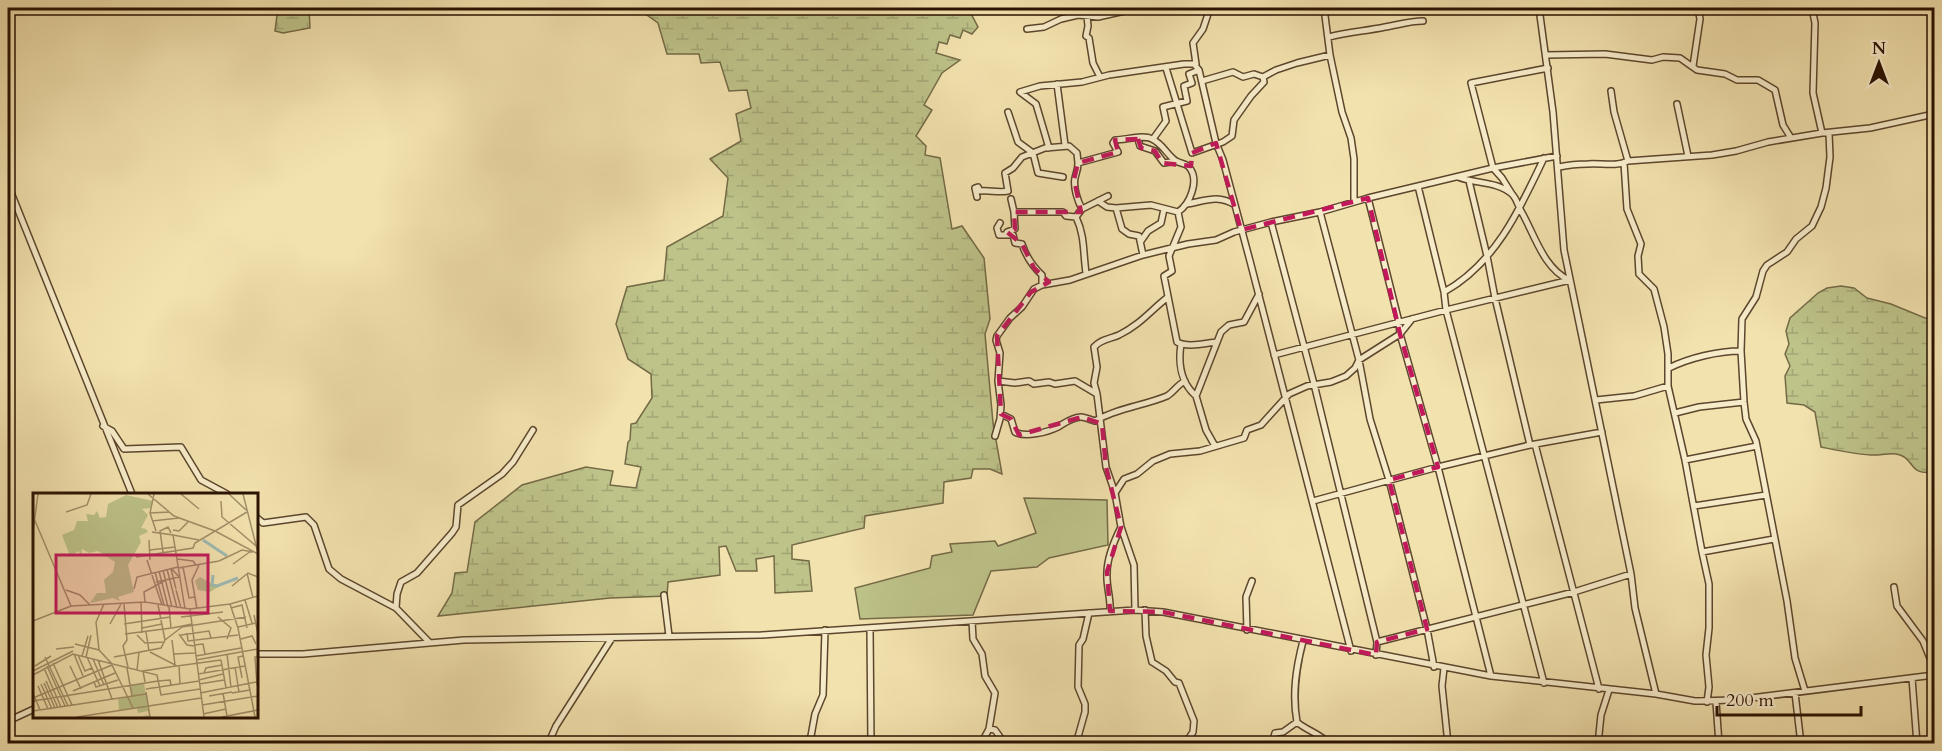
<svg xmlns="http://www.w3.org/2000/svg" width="1942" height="751" font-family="Cardo,serif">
  <defs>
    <pattern id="wetland-marsh" width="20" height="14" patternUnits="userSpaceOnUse" patternTransform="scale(1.5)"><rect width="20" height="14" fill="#bdc389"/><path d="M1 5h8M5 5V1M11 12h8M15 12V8" fill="none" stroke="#a3a675"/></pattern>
  </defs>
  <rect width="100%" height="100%" fill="#f2e2ae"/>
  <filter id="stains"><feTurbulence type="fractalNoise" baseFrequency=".00333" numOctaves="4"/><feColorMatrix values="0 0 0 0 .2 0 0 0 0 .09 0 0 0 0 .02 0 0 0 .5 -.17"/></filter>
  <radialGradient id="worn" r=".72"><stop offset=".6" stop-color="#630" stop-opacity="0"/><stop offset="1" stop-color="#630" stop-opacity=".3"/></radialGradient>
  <path fill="#bdc389" stroke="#746a46" stroke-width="1.5" d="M1024 498 1107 500 1108 545 1049 558 1037 567 991 571 973 615 860 619 855 588 930 568 932 556 952 552 950 544 995 541 998 546 1036 533Z"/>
  <path fill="url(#wetland-marsh)" stroke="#746a46" stroke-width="1.5" d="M278 8H309L310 28 283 33 275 31Z
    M637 8H968L978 27 972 34 963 30 960 38 950 35 947 44 939 42 936 53 960 60 942 73 924 105 932 110 916 136 926 146 925 155 940 158 952 229 962 226 984 258 990 319 985 334 993 423 1002 474 990 469H973L971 478 944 482 943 503 865 516 864 528 792 545V559L809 561 812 591 775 593 774 556 756 559 757 571H736L726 546 719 547 720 575 668 582 667 596 610 598 438 616 452 593 455 573 467 572 475 522 522 485 586 467 613 471 610 485 636 488 641 467 625 464 628 442 630 440 631 424 636 423 652 398 651 374 628 359 616 324 627 287 664 280 667 247 723 216 728 178 710 159 741 141 736 114 751 108 747 90 729 91 720 62 701 63 699 54H667L658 23Z
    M1841 286 1854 288 1867 298 1891 304 1925 318H1934V472C1909 476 1915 460 1900 455 1891 452 1885 455 1877 455 1863 456 1836 450 1821 447L1815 412 1804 405 1787 403 1785 376 1790 366 1785 354 1789 344 1786 331 1790 318 1818 293 1827 288Z"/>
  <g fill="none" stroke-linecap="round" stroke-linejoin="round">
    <defs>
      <path id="minor" d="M1324 8 1330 55 1342 112 1351 138 1354 159V201
        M1539 8 1553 112 1564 250 1631 574 1635 608 1656 694
        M1812 8 1815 23 1813 93 1822 133
        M1087 16 1088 26 1086 36 1089 38 1093 63 1100 77
        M1027 29 1044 27 1061 19 1078 15 1098 17 1138 8
        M1329 37C1348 32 1366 31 1385 27 1398 25 1409 21 1423 21
        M1546 55 1605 54 1652 60 1663 57 1680 58 1697 70 1725 74 1737 80H1758L1775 90 1783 125 1791 138
        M1196 64 1193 43 1203 29 1210 8
        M1693 66 1700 19 1698 8
        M1166 68 1192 153 1223 142 1232 136 1234 120 1251 96 1264 82 1263 77
        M1202 81 1233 72 1243 77 1254 74 1263 77 1276 70 1297 63 1330 55
        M1057 84 1065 145
        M1611 91 1614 112 1628 161
        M1677 104 1688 156
        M1008 112 1018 142 1033 153 1038 173 1063 177
        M1138 139 1140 146 1155 151 1164 163 1176 161
        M1153 139 1166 121 1163 107 1187 101 1184 86 1192 83 1189 74 1199 70
        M1049 148 1036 104 1020 92 1040 86 1082 82 1109 75 1184 64H1194L1199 70 1216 143 1223 160 1250 261 1351 651
        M1624 163 1627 209 1641 244 1638 256 1639 274 1654 289 1664 327 1668 354V386L1685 460 1702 552 1774 539
        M1559 167C1568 165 1578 164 1588 164 1601 163 1616 167 1628 161L1712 155 1736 151 1768 142 1822 133 1870 128 1934 114
        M1458 177C1476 184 1497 181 1512 194 1517 199 1518 206 1521 211 1534 233 1543 268 1569 280
        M1469 181 1487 256 1495 298 1530 445
        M8 185 132 494
        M1418 186 1444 292 1446 310 1544 683
        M1512 194 1502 178 1493 168 1471 83 1548 68
        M977 197 975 188 978 187 980 191C990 190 998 193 1008 191L1005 173 1013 168 1022 157 1045 148 1069 146 1077 153 1078 163
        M1368 198 1399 322 1400 334 1438 467 1491 676
        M1011 199 1014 212
        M1098 201 1107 207 1116 208 1122 229 1129 234 1139 236 1143 255
        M1187 204C1205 201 1218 194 1235 205
        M1116 208 1151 205 1178 212 1181 227 1169 256 1172 271 1164 276 1177 342C1188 348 1205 343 1217 342
        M1082 209C1078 202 1073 187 1075 178 1076 173 1078 170 1078 163L1118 152 1113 143 1115 140C1126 140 1143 134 1152 139 1163 144 1167 155 1176 161 1181 164 1186 163 1189 167 1200 180 1190 204 1178 212
        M1320 212 1359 360 1370 419 1389 480 1427 629 1434 667
        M1271 222 1314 384 1377 642 1376 655
        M1000 223 997 228 999 235H1013L1015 243 1022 244C1026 256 1032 266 1042 275V285
        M1006 235 1007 232 1015 229 1014 212H1063L1066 216 1076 217
        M1141 241 1148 231 1161 223 1164 209
        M1086 273C1083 252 1085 236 1076 217L1082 209 1108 196
        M1444 292C1495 264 1520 209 1544 158
        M1181 344C1178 363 1181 383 1196 396
        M1274 355 1446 310 1570 280
        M1669 368C1689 358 1718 351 1741 351
        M998 381 1015 383 1029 381 1034 384 1049 382 1055 384 1075 381 1097 394 1106 467 1115 493
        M1097 394 1094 383 1097 367 1094 347C1101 339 1110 339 1119 335 1141 324 1150 311 1168 297
        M1596 400 1634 396 1668 386
        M1675 413 1699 407 1744 402
        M1001 414 1011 419 1015 432C1025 438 1048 432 1058 427 1065 423 1072 417 1081 417 1085 417 1091 420 1095 421 1117 408 1143 406 1167 396 1174 392 1177 385 1185 381
        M103 426 112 431 124 449 181 447 201 480 227 494
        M995 436 1000 419 1001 405 998 381 1000 353 996 340 997 336 1010 318 1022 307 1034 289 1042 285 1070 280 1143 255 1188 244 1216 240 1234 232 1271 222 1320 212 1368 198 1493 168 1557 156
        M1535 444 1599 689
        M1215 446 1206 430 1196 396 1221 332 1229 325 1244 322 1259 294
        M1685 460 1757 446
        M1313 501 1438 467 1530 445 1602 432
        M1694 506 1766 495
        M256 517 263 523 306 517 314 525 329 569 341 579 396 608 429 642
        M1702 552 1709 584V628L1706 655 1709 687 1707 702
        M1894 587 1897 606 1923 641 1934 668
        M664 595 669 636
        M396 608 397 594 401 582 417 573 452 533 456 527 458 505 502 474 513 462 533 430
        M1135 610 1134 565 1121 527 1115 493 1124 479 1137 474 1153 461 1170 454 1200 451 1244 438 1247 430 1261 425 1289 394 1307 386 1331 382 1346 376 1355 368 1359 360 1400 334 1412 319
        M1145 610 1146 636 1152 662 1166 671 1175 682 1179 683 1194 721 1193 732 1185 744
        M1110 611C1111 598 1106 586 1107 573 1107 559 1115 539 1121 527
        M972 621 973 639 982 654 985 676 995 693 989 729 995 730 1005 744
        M870 628 871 744
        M1247 630 1246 597 1252 581
        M1303 641C1296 668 1292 694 1297 722 1307 731 1320 733 1329 744
        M1377 642 1574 592 1631 574
        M256 654H303L464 640 761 635 1135 610 1163 612 1491 676 1656 694 1695 701 1735 700 1934 675
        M1444 668 1442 686 1448 744
        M1912 678 1917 744
        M1805 691 1795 658 1787 601 1756 441 1746 419 1744 402 1741 351 1742 319 1756 297 1763 271 1767 265 1787 252 1796 239 1812 226 1821 207 1826 188 1830 157 1829 133
        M1795 693 1801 744
        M1716 702 1719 744
        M8 721 34 709
        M548 744 556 726 612 638
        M807 744 811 736 815 714 823 695 825 630
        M981 744 989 729
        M1076 744 1085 712V704L1078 687 1079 645 1083 639 1089 613
        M1272 744 1275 733 1283 732 1297 722
        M1598 744 1601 715 1609 690"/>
    </defs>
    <use href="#minor" stroke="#5c462d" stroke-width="8"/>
    <use href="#minor" stroke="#f7ecca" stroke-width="5"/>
  </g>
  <path fill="none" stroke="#c2185b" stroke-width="4.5" stroke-dasharray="12 8" stroke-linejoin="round" d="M1138 139 1141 148 1155 151 1162 163 1191 166 1192 153 1216 143 1241 230 1368 198 1400 334 1438 467 1389 480 1427 629 1377 642 1376 655 1163 612 1110 611 1107 572 1121 527 1106 467 1102 424 1082 417 1019 435 1011 419 1001 414 997 336 1031 292 1049 282 1034 268 1022 244 1007 232 1015 229 1014 212H1081L1074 179 1078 163 1118 152 1115 140Z"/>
  <g transform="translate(33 493)">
    <rect width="225" height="225" fill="#f2e2ae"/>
    <path d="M111 190 117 224H105L116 222 115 218 105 220 104 215 86 217 85 206 99 203 97 192Z" fill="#bdc389"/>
    <path d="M93 2 120 8 118 15 109 16 115 22 108 35 113 36 115 39 106 43 108 49 95 72 101 99 85 104 87 108 80 105 57 110 64 100H73L71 87 80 79 82 69 65 58 56 60 49 56 48 64 46 58 37 63 29 42 41 37 44 28H55L53 21 61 22 64 18 67 25 73 24 75 11ZM167 84 182 93H187L177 99 165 97 162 88Z" fill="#bdc389"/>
    <path fill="none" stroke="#9fbbb5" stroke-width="3" d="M170 47 194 63M180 82 179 92 184 93 205 85"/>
    <path fill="none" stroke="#a28f69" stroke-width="1.5" d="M115 1 141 23 182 38 225 61M121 1 117 20 123 38M148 1 166 16M196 1 213 17M210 1 225 60M188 8 189 24 223 53M33 19 54 12 58 1M117 20 136 19M0 23 38 113M119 28 146 25M140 37 146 38 155 29M0 38 5 1M119 39 140 42 152 116M140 42 166 47M116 47 117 67M117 57 142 54M130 59 127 38 135 34 138 40M103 64 160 55 162 50 214 19M144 66 160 68 163 72M114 67 129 112M200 71 218 58M150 74 156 105 162 104M145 75 186 68 209 57 220 59M134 76 144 115M138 76 143 96M130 77 139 114M126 78 135 114M122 79 131 112M214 80 220 105M123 89 146 84 139 76M199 93 215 80 225 84M101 96 104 84 145 74M33 97 47 102 57 112M143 97 148 115M212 107 219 130M108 109 109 140M112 109 111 99 133 87M91 111 94 147 90 153 95 174M198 115 209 112 214 135M157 116 171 224M164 116 159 87 166 72M221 122 225 141M148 124 190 119M185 124 198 135 194 146M0 128 38 113 112 109 157 116 197 111M77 131 88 111M91 131 137 124M149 134 213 124M205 134 223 130M109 135 129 131M139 135 159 131M113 139 116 158M154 140 155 148 205 142M92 141 138 135 136 114M146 141 154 152 161 153M104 142 112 150 132 149M148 142 176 138 178 145M208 146 219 143 223 151M132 147 149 134M139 147 142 172M42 151 66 157 79 171M161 152 170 151 172 161M23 156 41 154M66 157 63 129 71 111M117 159 144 173 188 167M41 161 50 183M141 161 162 160M194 161 198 194M45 162 52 178 59 175M49 163 55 143M163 163 208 155M12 164 35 213M53 164 58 142M54 164 67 193M81 164 128 155 132 147 125 112M60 166 71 192M65 167 79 206M163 167 225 156M188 167 193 195M20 170 39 212M79 172 100 215M2 173 18 163M14 173 32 213M37 173 48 196M146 173 147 191M202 174 206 199M11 175 28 214M94 175 99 203M104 177 106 159M0 178 40 158M171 180 173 175 189 172M165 181 212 173M0 182 40 161 124 182 128 202 167 196M209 185 205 164 210 163M166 187 190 181M13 188 25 215M61 189 63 194 85 187M112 189 110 178 143 173M11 190 22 215M8 191 19 216M166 191 191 187M224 192 222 164H225M5 193 15 216M113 196 166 188M40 198 82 180M113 199 117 224M0 200 7 217M167 200 223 189M190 200 194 223M199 200 217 197M176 203 199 199M0 205 79 172M0 208 125 188 137 187 138 192M169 212 225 203M0 218 113 201M170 221 193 216M44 224 168 205M189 224 225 217M222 224 205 135 197 111 225 103"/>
    <path fill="#c2185b" fill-opacity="0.15" stroke="#c2185b" stroke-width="3" d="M23 62H175V120H23Z"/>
    <rect width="225" height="225" fill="none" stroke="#2a1202" stroke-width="3"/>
  </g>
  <rect width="1942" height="751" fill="none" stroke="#f2e2ae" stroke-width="30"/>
  <rect x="9" y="9" width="1924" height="733" fill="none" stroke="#2a1202" stroke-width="3"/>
  <rect x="15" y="15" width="1912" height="721" fill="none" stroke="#2a1202" stroke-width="1.5"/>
  <g transform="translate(1879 63)" stroke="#f7ecca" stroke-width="4.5" paint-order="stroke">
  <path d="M0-4.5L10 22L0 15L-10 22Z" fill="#2a1202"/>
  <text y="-9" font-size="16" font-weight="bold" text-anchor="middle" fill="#2a1202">N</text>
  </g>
  <path d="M1717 706v9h144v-9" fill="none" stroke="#2a1202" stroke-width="3"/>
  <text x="1726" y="706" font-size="18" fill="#2a1202" stroke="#f7ecca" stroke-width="4.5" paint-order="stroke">200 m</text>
  <rect width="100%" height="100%" filter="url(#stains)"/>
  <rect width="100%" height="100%" fill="url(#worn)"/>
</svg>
